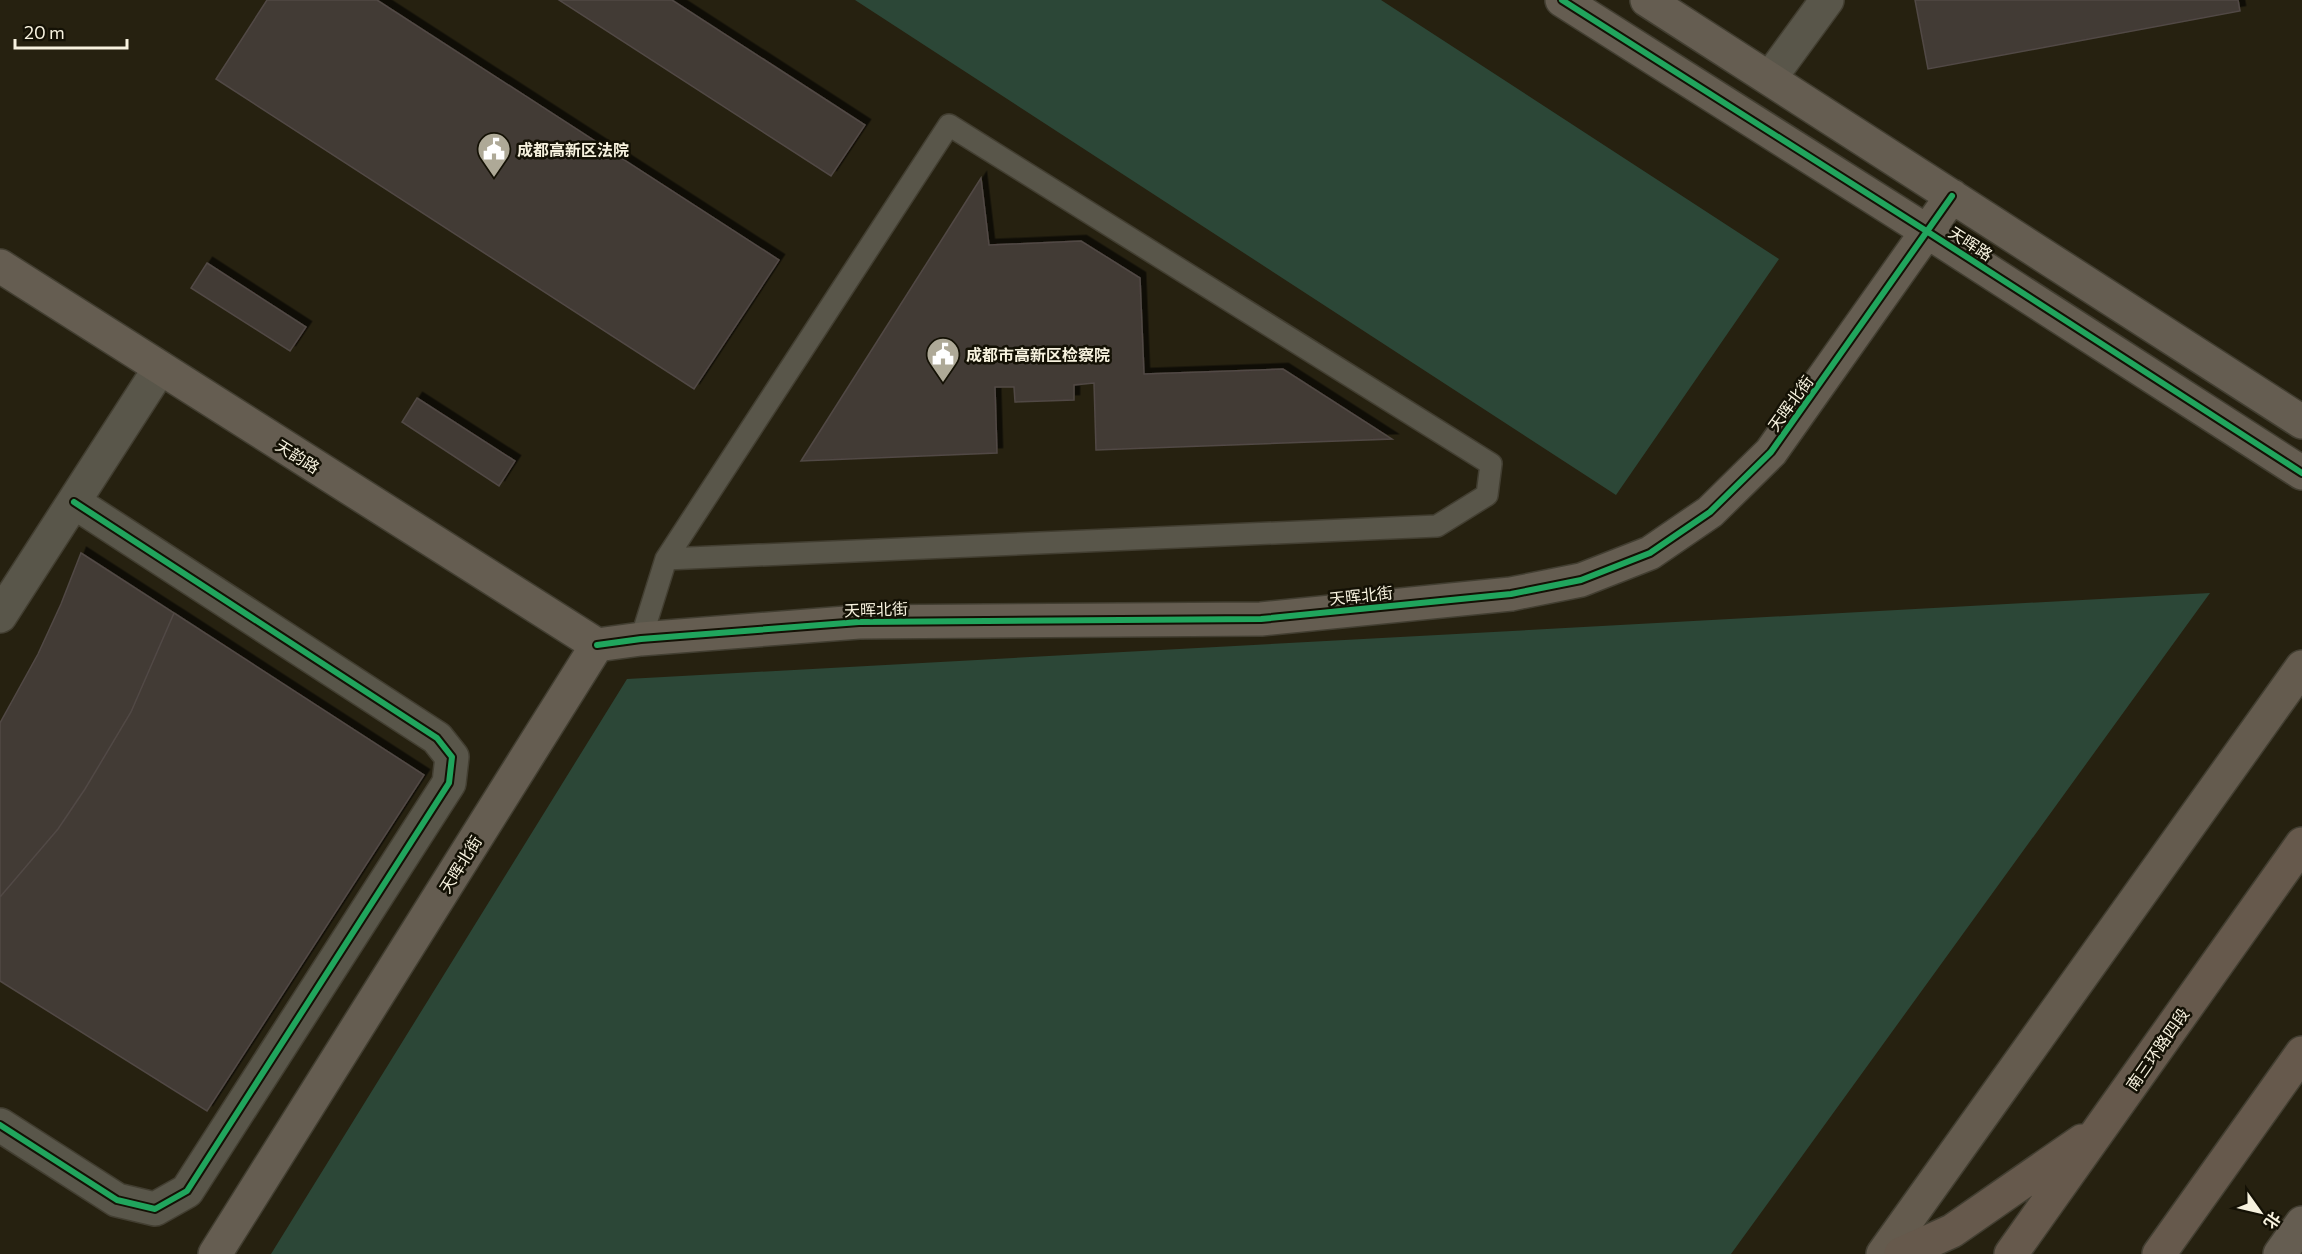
<svg xmlns="http://www.w3.org/2000/svg" width="2302" height="1254" font-family="Commissioner,'Noto Sans SC',sans-serif">
  <defs>
    <filter id="shadow"><feDropShadow dx="5.5" dy="-5.5" stdDeviation="0" flood-color="#0009"/></filter>
  </defs>
  <rect width="100%" height="100%" fill="#262110"/>
  <path fill="#2c4737" d="M855 0H1381L1779 259 1616 495Z
    M2210 593 1731 1254H271L627 679Z"/>
  <path fill="#433a36" stroke="#514945" stroke-width="1.5" filter="url(#shadow)" d="M267 0H377L779 260 694 389 216 79Z
    M559 0H672L865 125 831 176Z
    M1915 0H2238L2240 11 1928 69Z
    M981 178 989 245 1081 241 1140 278 1144 374 1283 369 1392 439 1096 450 1094 383 1074 385V400L1015 402 1014 387H995L997 453 801 461Z
    M207 263 306 327 290 351 191 288Z
    M417 398 515 461 499 486 402 422Z
    M81 553 174 613 131 712 85 789 58 829 0 897V723L38 654 61 604Z
    M174 613 424 775 207 1111 0 981V897L58 829 85 789 131 712Z"/>
  <g fill="none" stroke-linecap="round" stroke-linejoin="round">
    <defs>
      <path id="lane" d="M641 639 666 559 949 125 1491 464 1487 495 1437 526 666 559"/>
      <path id="street" d="M1770 78 1827 0
        M0 616 160 368
        M0 1125 117 1200 155 1209 187 1191 449 783 452 757 437 738 74 502"/>
      <path id="secondary" d="M1562 0 1928 232 2302 473
        M1647 0 2302 422
        M0 266 597 645
        M597 645 641 639 859 622 1261 619 1511 594 1581 580 1650 553 1710 512 1771 452 1952 196
        M215 1254 597 645
        M2280 1254 2302 1223"/>
      <path id="primary" d="M1883 1254 2302 667"/>
      <path id="highway" d="M1901 1254 1952 1231 2082 1141
        M2011 1254 2302 844
        M2159 1254 2302 1053"/>
    </defs>
    <use href="#lane" stroke="#423e31" stroke-width="24"/>
    <use href="#street" stroke="#423e31" stroke-width="36"/>
    <use href="#secondary" stroke="#423e31" stroke-width="36"/>
    <use href="#primary" stroke="#423e31" stroke-width="36"/>
    <use href="#highway" stroke="#423e31" stroke-width="36"/>
    <use href="#lane" stroke="#59564a" stroke-width="21"/>
    <use href="#street" stroke="#59564a" stroke-width="33"/>
    <use href="#secondary" stroke="#655d51" stroke-width="33"/>
    <use href="#primary" stroke="#645b4e" stroke-width="33"/>
    <use href="#highway" stroke="#66594c" stroke-width="33"/>
    <defs>
      <path id="cycleway" d="M1562 0 1928 232 2302 473
        M597 645 641 639 859 622 1261 619 1511 594 1581 580 1650 553 1710 512 1771 452 1952 196
        M0 1125 117 1200 155 1209 187 1191 449 783 452 757 437 738 74 502"/>
    </defs>
    <use href="#cycleway" stroke="#141105" stroke-width="10"/>
    <use href="#cycleway" stroke="#20a55d" stroke-width="6"/>
  </g>
  <defs>
    <symbol id="civic-pin" viewBox="-11 -11 22 30"><path d="M0 17L-7.5 6A9.5 9.5 0 1 1 7.5 6Z" fill="#aea997" stroke="#141105"/><path d="M-.6-6.5H3V-4.5H.6V-3L4-1V1h2V6H-6V1h2V-1L-.6-3ZM-1.2 2.5V6h2.4V2.5Z" fill="#fff"/></symbol>
  </defs>
  <g fill-rule="evenodd">
    <use href="#civic-pin" x="475" y="130" width="38" height="52"/>
    <use href="#civic-pin" x="924" y="335" width="38" height="52"/>
  </g>
  <g text-anchor="middle" dominant-baseline="central" stroke-width="5" stroke-linejoin="round" paint-order="stroke">
    <g font-size="16" font-weight="bold" fill="#f7f2df" stroke="#141105" text-anchor="start">
      <text x="517" y="149">成都高新区法院</text>
      <text x="966" y="354">成都市高新区检察院</text>
    </g>
    <g font-size="16" fill="#f7f2df" stroke="#141105">
      <text transform="translate(1971 243) rotate(33)">天晖路</text>
      <text transform="translate(1790 403) rotate(-54)">天晖北街</text>
      <text transform="translate(298 456) rotate(32)">天韵路</text>
      <text transform="translate(1361 595) rotate(-6)">天晖北街</text>
      <text transform="translate(876 609) rotate(-2)">天晖北街</text>
      <text transform="translate(460 864) rotate(-58)">天晖北街</text>
      <text transform="translate(2157 1049) rotate(-55)">南三环路四段</text>
    </g>
  </g>
  <g transform="translate(2260 1212) rotate(124)" stroke="#141105" stroke-width="4.5" paint-order="stroke">
  <path d="M0-4.5L10 22L0 15L-10 22Z" fill="#f7f2df"/>
  <text y="-9" font-size="16" font-weight="bold" text-anchor="middle" fill="#f7f2df">北</text>
  </g>
  <path d="M15 39v9h112v-9" fill="none" stroke="#f7f2df" stroke-width="3"/>
  <text x="24" y="39" font-size="18" fill="#f7f2df" stroke="#141105" stroke-width="4.5" paint-order="stroke">20 m</text>
</svg>
